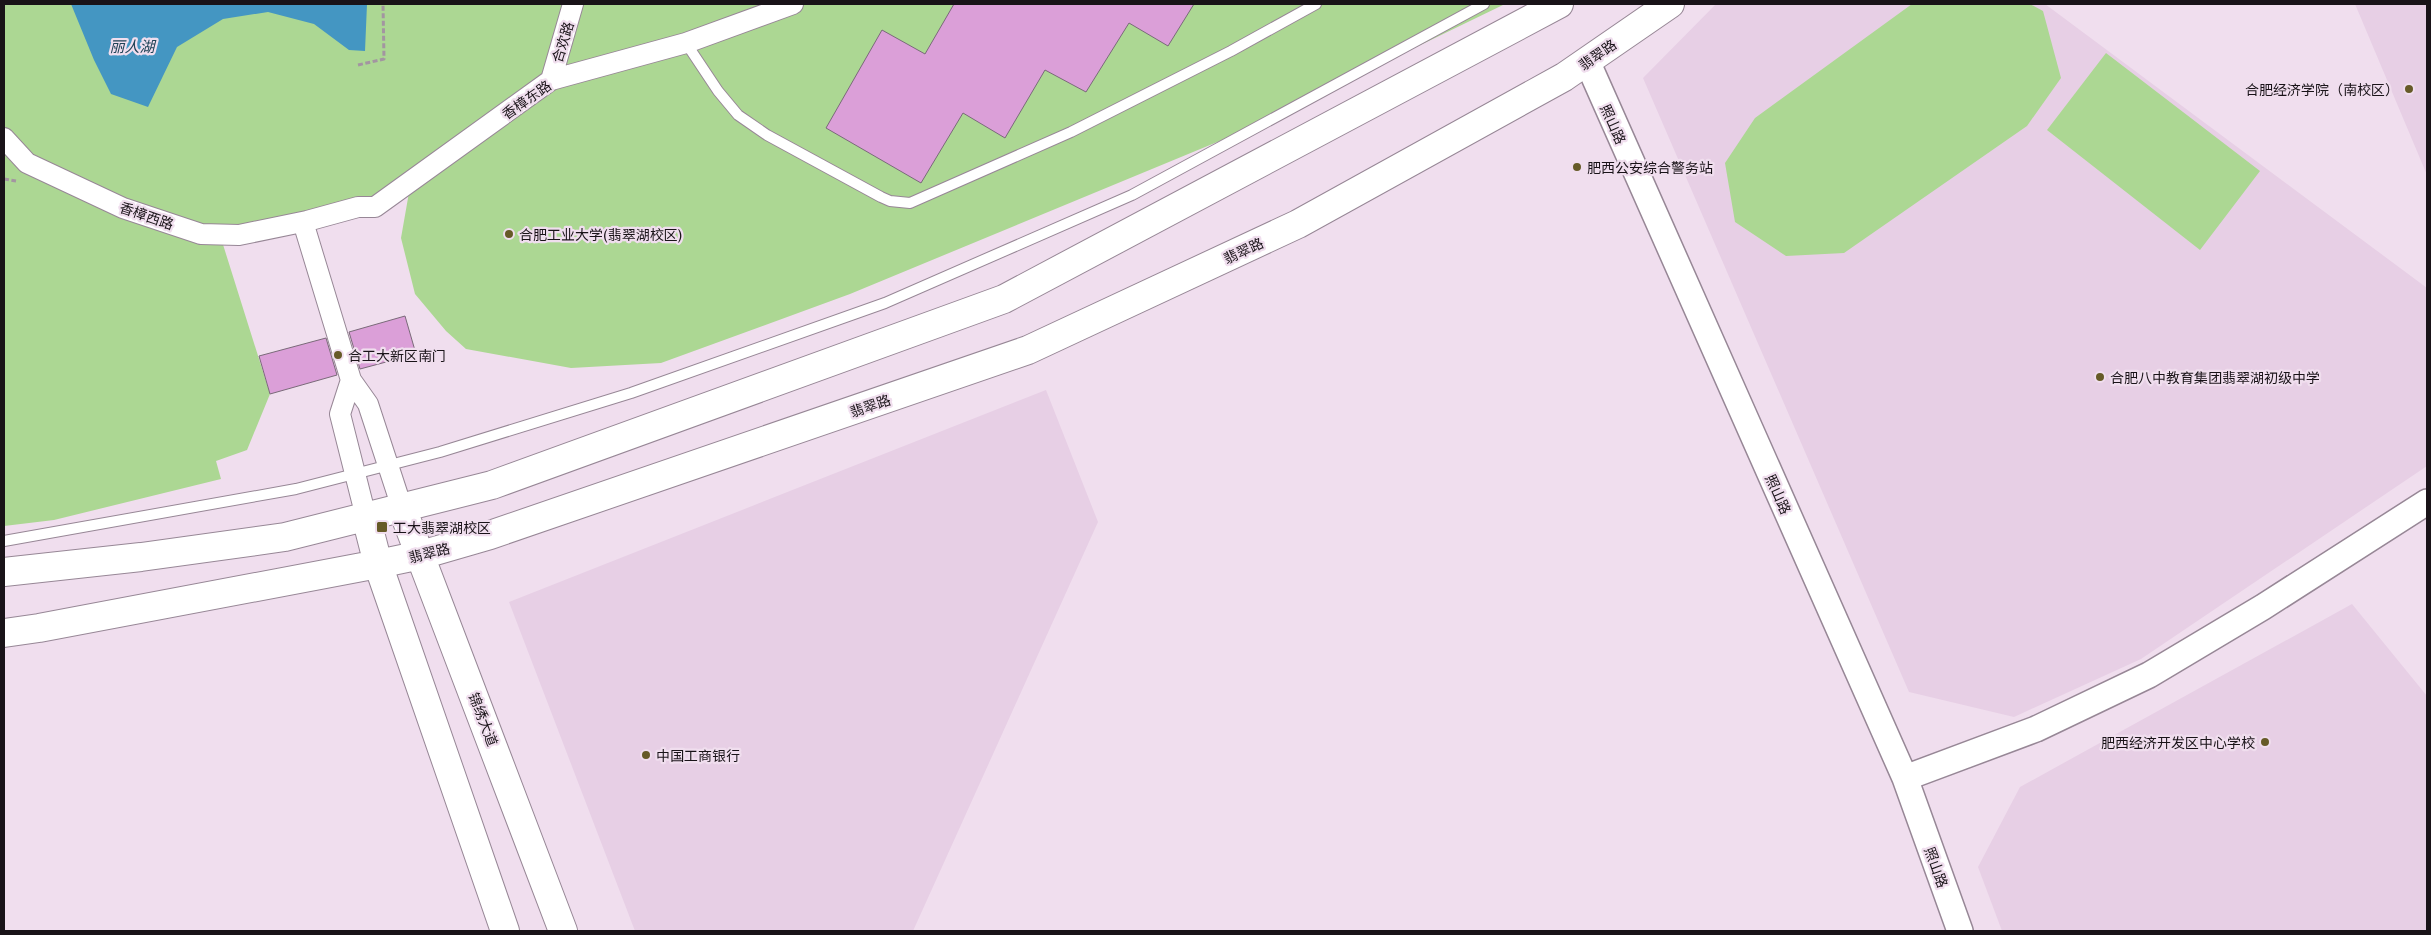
<svg xmlns="http://www.w3.org/2000/svg" width="2431" height="935" font-family="Literata,'Noto Sans SC',serif">
  <rect width="100%" height="100%" fill="#f0deee"/>
  <path fill="#e7cfe5" d="M1716 4H2045L2427 288V466L2141 659 2014 717 1909 692 1643 78Z
    M2355 4H2427V175Z
    M1046 390 1098 522 913 931H635L509 602Z
    M2352 604 2427 696V931H2002L1978 867 2020 787Z"/>
  <path fill="#acd793" d="M4 4H1505L1239 133 850 294 661 363 571 368 466 349 446 331 415 294 401 238 411 181 358 207 220 235 270 394 247 450 216 461 221 479 54 520 4 526Z
    M1912 4H2030L2043 11 2061 78 2027 126 1844 253 1786 256 1735 222 1725 163 1755 118Z
    M2106 53 2260 171 2200 250 2047 130Z"/>
  <path fill="#4496c2" d="M71 4H367L365 51 349 50 314 24 268 12 223 19 177 47 148 107 111 94 94 60Z"/>
  <path fill="#db9fd8" stroke="#7a6a79" d="M954 4H1194L1168 46 1129 23 1086 92 1045 70 1005 138 963 113 921 183 826 128 882 30 925 54Z
    M405 316 416 354 360 369 349 332Z
    M326 338 337 375 270 394 259 356Z"/>
  <g fill="none" stroke-linecap="round" stroke-linejoin="round">
    <defs>
      <path id="service" d="M686 43 718 91 738 115 767 135 881 197 890 201 910 203 1071 132 1231 51 1316 4
        M4 541 296 489 440 452 631 393 885 303 1132 195 1484 4"/>
      <path id="minor" d="M551 80 573 4
        M4 138 27 163 123 208 201 234 239 235 307 221 358 207H375L551 80 686 43 793 4
        M303 222 351 380 368 404 402 508
        M351 380 340 414 366 517"/>
      <path id="tertiary" d="M1587 61 1905 778 1960 931
        M1905 778 2036 729 2149 675 2263 607 2427 502"/>
      <path id="primary" d="M402 508 563 931
        M366 517 378 564 505 931
        M4 572 141 557 285 537 492 485 1004 299 1559 4
        M4 633 39 628 378 564 421 555 490 535 1028 350 1298 224 1564 77 1670 4"/>
    </defs>
    <use href="#service" stroke="#978796" stroke-width="12"/>
    <use href="#minor" stroke="#978796" stroke-width="22"/>
    <use href="#tertiary" stroke="#978796" stroke-width="28"/>
    <use href="#primary" stroke="#978796" stroke-width="30"/>
    <path stroke="#a395a1" stroke-width="3" stroke-dasharray="5 2.5" stroke-linecap="butt" d="M358 65 384 59 383 4
      M4 179 16 181"/>
    <use href="#service" stroke="#fff" stroke-width="10"/>
    <use href="#minor" stroke="#fff" stroke-width="20"/>
    <use href="#tertiary" stroke="#fff" stroke-width="25"/>
    <use href="#primary" stroke="#fff" stroke-width="28"/>
  </g>
  <g fill="#665a27" stroke="#f0deee" stroke-width="2">
    <circle cx="2409" cy="89" r="5"/>
    <circle cx="1577" cy="167" r="5"/>
    <circle cx="509" cy="234" r="5"/>
    <circle cx="338" cy="355" r="5"/>
    <circle cx="2100" cy="377" r="5"/>
    <rect x="376" y="521" width="12" height="12" rx="2.5"/>
    <circle cx="2265" cy="742" r="5"/>
    <circle cx="646" cy="755" r="5"/>
  </g>
  <g text-anchor="middle" dominant-baseline="central" stroke-width="4.5" stroke-linejoin="round" paint-order="stroke">
    <g font-size="14" fill="#191318" stroke="#f0deee">
      <text transform="translate(562 42) rotate(-73)">合欢路</text>
      <text transform="translate(1597 54) rotate(-35)">翡翠路</text>
      <text transform="translate(526 99) rotate(-35)">香樟东路</text>
      <text transform="translate(1614 124) rotate(66)">照山路</text>
      <text transform="translate(147 215) rotate(19)">香樟西路</text>
      <text transform="translate(1243 250) rotate(-25)">翡翠路</text>
      <text transform="translate(870 405) rotate(-19)">翡翠路</text>
      <text transform="translate(1779 494) rotate(66)">照山路</text>
      <text transform="translate(429 552) rotate(-14)">翡翠路</text>
      <text transform="translate(484 719) rotate(69)">锦绣大道</text>
      <text transform="translate(1937 867) rotate(70)">照山路</text>
    </g>
    <g font-size="14" fill="#191318" stroke="#f0deee" text-anchor="start">
      <text x="2399" y="89" text-anchor="end">合肥经济学院（南校区）</text>
      <text x="1587" y="167">肥西公安综合警务站</text>
      <text x="519" y="234">合肥工业大学(翡翠湖校区)</text>
      <text x="348" y="355">合工大新区南门</text>
      <text x="2110" y="377">合肥八中教育集团翡翠湖初级中学</text>
      <text x="393" y="527">工大翡翠湖校区</text>
      <text x="2255" y="742" text-anchor="end">肥西经济开发区中心学校</text>
      <text x="656" y="755">中国工商银行</text>
    </g>
    <g font-size="15" font-style="italic" fill="#1f4256" stroke="#f0deee">
      <text x="132" y="45">丽人湖</text>
    </g>
  </g>
  <rect width="2431" height="935" fill="none" stroke="#191318" stroke-width="10"/>
</svg>
